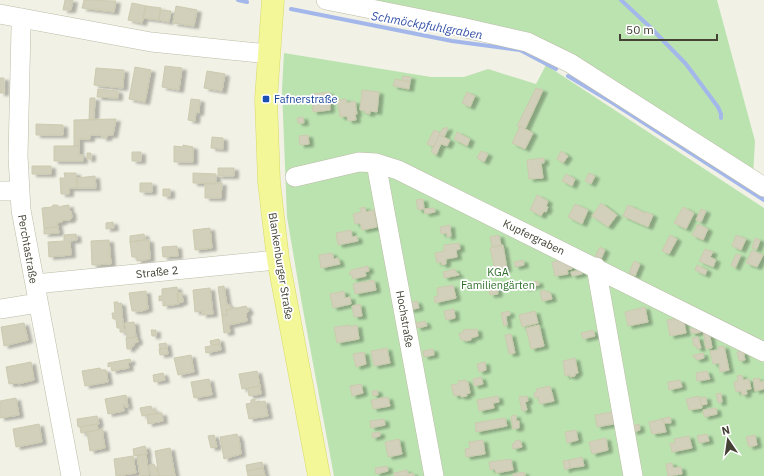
<svg xmlns="http://www.w3.org/2000/svg" width="764" height="476" font-family="'IBM Plex Sans',sans-serif">
  <defs>
    <filter id="shadow"><feDropShadow dx="4.5" dy="2.5" stdDeviation="1" flood-color="#0004"/></filter>
  </defs>
  <rect width="100%" height="100%" fill="#f1f1e5"/>
  <path fill="#bbe3b0" d="M347 0H717L755 141 753 176 561 50Z
    M284 53 431 77H464L488 69 536 84 546 65 764 208V476H334L301 299 287 217 282 89Z"/>
  <g fill="none" stroke-linecap="round" stroke-linejoin="round">
    <path stroke="#a4b7eb" stroke-width="4" d="M238 0 247 2
      M621 0 650 27 686 64 718 107 721 114V118
      M291 9 452 41 520 50 556 69
      M568 76 613 103 764 200"/>
  </g>
  <path fill="#d2d0bb" stroke="#cccaaf" filter="url(#shadow)" d="M65 0H73L71 10H63Z
    M84 0 116 1 114 12 82 8Z
    M132 3 146 6 142 23 128 20Z
    M146 6 161 8 159 20 143 18Z
    M176 6 197 10 194 26 173 23Z
    M160 10 171 11 169 22 159 20Z
    M165 66 182 68 179 90 162 87Z
    M135 67 151 70 145 102 129 99Z
    M96 68 124 70 123 88 94 85Z
    M207 71 225 74 222 91 204 88Z
    M403 76 411 77 410 82 402 80Z
    M0 78H4V93H0Z
    M395 79 410 82 409 89 393 86Z
    M536 88 543 90 525 129 520 126V128L517 126Z
    M98 89 118 91V98L97 97Z
    M362 90 379 92 377 112 370 111V114L365 113V111L360 110Z
    M329 92 330 110 313 112 312 94Z
    M467 92 475 96 470 107 462 103Z
    M90 98H95L94 120H89Z
    M191 99 200 100 199 113 196 112 195 121 188 120Z
    M346 99 347 103 355 101 357 114H355L356 120 348 121 347 116 340 117 337 100Z
    M303 117 304 123H298L297 118Z
    M116 119 113 135H108L107 138H102V135H90V139H79V146H74V120Z
    M36 124 63 125V135H36Z
    M520 126 533 133 525 149 512 143Z
    M446 127 448 128 444 137 439 135 443 128 445 129Z
    M434 130 440 133 434 147 427 144Z
    M457 132 470 139 467 146 454 139Z
    M308 135 309 144 300 145 299 136Z
    M439 135 450 140 447 146 441 144 436 155 431 152Z
    M212 137 223 138V149L211 148Z
    M183 145 193 147V162H174V146L183 147Z
    M54 146H79V155H83V161H54Z
    M481 151 488 154 484 162 477 158Z
    M561 151 568 156 563 163 557 159Z
    M132 152H141V161H132Z
    M87 153H91V159H87Z
    M544 158V163H541L543 178 529 179 527 160Z
    M32 166H51V174H32Z
    M218 168H234V176H218Z
    M64 173H76L77 188H69V194H61L60 178H65Z
    M193 173 216 174V184L193 183Z
    M589 173 595 176 591 184 585 181Z
    M566 174 575 179 572 186 562 181Z
    M95 176 96 188H77V178Z
    M140 183H152V192H140Z
    M205 183H222L221 198H205Z
    M163 189H170V196H163Z
    M537 195 548 201 546 206 548 207 546 212 544 211 541 216 530 210Z
    M423 199 424 209 418 210 416 200Z
    M601 203 617 215 608 227 592 216Z
    M575 204 588 210 582 224 568 217Z
    M53 205H57L61 208 62 206 69 205V210L71 211 72 217 70 220H63L62 222 57 223 58 227 44 228 42 208 52 207Z
    M628 205 645 213 646 212 653 215 648 227 623 216Z
    M365 207 366 212 374 210 377 227 362 230 360 223 355 224 353 214 361 212 360 208Z
    M683 207 694 213 686 229 674 223Z
    M434 208 435 212 425 214 424 209Z
    M701 209 706 211 701 222 696 220Z
    M113 222 114 228 106 229V223Z
    M698 224 708 229 703 240 692 235Z
    M450 225 451 236 447 237V233L441 234 440 227Z
    M58 227 59 233 44 234V228Z
    M210 228 212 248 195 250 193 230Z
    M351 230 352 237 357 236 358 241 338 245 336 233Z
    M76 234 77 240 70 241 71 255 49 257 48 242 64 241V235Z
    M144 234 145 240 130 242V236Z
    M499 235 501 245 492 247 490 237Z
    M670 235 677 239 669 254 662 251Z
    M736 235 746 239 741 250 732 246Z
    M755 238 760 240 757 249 752 248Z
    M109 240 111 264 92 265 91 241Z
    M145 240H149L150 259 137 261V257H132L130 242Z
    M459 243 460 249 456 250 457 257 446 259V264L442 265 441 262 437 263 435 253 444 251V245Z
    M503 245 507 269 495 271 490 248Z
    M177 246 178 256 163 257 162 247Z
    M600 247 605 250 601 259 595 256Z
    M705 249 713 252 710 257 716 260 713 267 699 261Z
    M752 250 763 255 757 267 746 263Z
    M332 253 334 259 338 258 340 264 321 268 319 255Z
    M736 254 741 255 735 268 731 265Z
    M565 259 570 262 572 269 567 270 568 274 555 276 552 262Z
    M523 260 524 265 515 267 514 262Z
    M634 261 640 264 635 276 629 273Z
    M697 265 707 270 705 275 695 270Z
    M368 266 369 271 365 272 366 276 353 279 352 275H350L349 273 351 272V270Z
    M455 269 456 273H458L459 275 444 278 443 272Z
    M581 270 582 274 572 276 571 272Z
    M374 280 376 290 355 294 353 284Z
    M538 281 539 285 524 288 523 284Z
    M496 282 498 294 490 295 489 290 492 289 491 283Z
    M453 285 456 298 435 303 434 297 438 296 437 288Z
    M224 286 227 305H230L231 309 226 310 227 315 222 316 218 287Z
    M177 287 179 304 163 306V300L159 301V296H162V289Z
    M210 288 213 314 202 315V311L195 312 193 290Z
    M545 290 546 292H550L552 299 542 301 540 291Z
    M146 291 148 309 144 310 143 311H132L129 293Z
    M344 291 345 298 350 297 351 304 333 308 330 294Z
    M177 293H182L183 302 178 303Z
    M417 301 419 308 409 310 408 303Z
    M114 302H118V304L121 303 124 332H120V328H117L116 319H113L112 313H115Z
    M360 304 362 316 354 317 352 306Z
    M246 306 249 311 246 314 247 321 229 325 230 332 224 333 222 316 227 315 226 310Z
    M645 307 648 322 628 326 625 312Z
    M454 309 455 318 446 320 444 311Z
    M509 311 510 315 506 316 507 325 504 326 501 313Z
    M535 311 538 323 522 327 519 315Z
    M683 317 686 333 670 336 667 320Z
    M425 321 427 326 417 328 416 323Z
    M134 322 136 337 127 338 125 323Z
    M24 323 28 340 4 346 1 327Z
    M350 325V327L357 325 359 339 337 343 334 327Z
    M539 325 544 346 531 349 526 328Z
    M700 327 701 332 692 334 690 329Z
    M469 329V330L477 329 478 336 471 338V340L465 341V340H461L459 333H463V330Z
    M151 330H156V336H152Z
    M593 330 595 336 583 339 581 333Z
    M703 330 709 331 712 348 706 349Z
    M511 334 515 353 509 354 505 335Z
    M137 337 138 342 134 343V346H131V349H127L126 338Z
    M698 337 701 348 697 349V346H694L692 338Z
    M219 339 220 344 211 345 210 341Z
    M166 343 167 348 160 349 159 344Z
    M220 344 221 350 206 353 205 347Z
    M724 346 729 370 720 372 719 363 713 364 710 351 718 350V347Z
    M167 348 168 354 160 355 159 349Z
    M387 348 390 363 374 366 371 351Z
    M433 349 434 355 424 357 423 351Z
    M743 351 745 360 739 361 737 352Z
    M364 352 366 364 356 367 353 354Z
    M703 353 704 358 696 360V357H693V355Z
    M191 355 194 372 178 375 174 358Z
    M575 358 578 373 575 374V376L570 377V375L565 376 563 361Z
    M130 359 131 362 128 363 129 368 112 371 111 366 108 367V363Z
    M31 362 34 380 18 384V383L9 384 6 367Z
    M485 362 486 370 479 372 477 364Z
    M100 368 101 370H106L108 382 85 386 82 371Z
    M257 371 260 386 242 389 239 374Z
    M707 371 710 379 697 381 696 373Z
    M163 373 165 380 154 382 153 375Z
    M742 375 743 380 749 379 751 389 746 390 747 394 742 395 741 391 736 392 734 382 738 381 737 376Z
    M481 377 483 384 474 386 473 379Z
    M759 378 760 382 764 381V389L755 391 753 379Z
    M209 379 212 395 194 398 191 382Z
    M466 380V382H468L470 393 466 394 467 396 461 397 460 395 454 396 451 385 458 384V381Z
    M680 380 682 387 669 390 668 382Z
    M361 384 363 393 352 396 350 386Z
    M260 386 261 394 249 396 248 388Z
    M550 386 554 401 540 404 538 397 535 398 534 393 537 392 536 389Z
    M377 390 378 395 373 396 372 391Z
    M721 393 722 402 718 403 716 394Z
    M126 395 128 407H125V404L123 405 124 411 108 414 105 399Z
    M498 396 499 402 493 403 494 408 479 411 477 400Z
    M527 396 528 401 525 402 527 410 522 411 519 397Z
    M699 396 702 408 689 410 686 399Z
    M388 397 390 406 373 409 371 400Z
    M706 397 707 404 701 405 700 398Z
    M16 398 19 415 0 418V401Z
    M255 399V402L265 401 268 416 249 419 246 404 251 403V400Z
    M151 406 152 410H156V413L142 416 140 408Z
    M716 408 717 414 704 417 703 410Z
    M612 412 614 424 597 427 595 415Z
    M162 413 163 421 148 424 147 415Z
    M516 415V421H519V428L513 429 511 416Z
    M97 416 99 424 78 427 77 419Z
    M670 417 671 423H664L663 419 660 420V419Z
    M505 418 507 426 476 432 475 423Z
    M384 419 385 425 371 428 370 421Z
    M663 419 666 432 652 434 649 422Z
    M39 424 42 442 16 447 13 429Z
    M97 424 98 430 81 433 80 427Z
    M639 424 640 430 633 432 632 426Z
    M102 429 105 448 90 451 87 432Z
    M576 430 578 440 567 443 565 432Z
    M380 432V436L372 438V433Z
    M237 434 238 438H239L241 454 224 459 220 437Z
    M707 434 709 441 699 443 697 436Z
    M214 435 217 447 211 448 208 436Z
    M755 435 757 445 749 447 746 437Z
    M689 436 692 448 672 452 670 443H675L674 439Z
    M606 438 608 450 592 454 589 442Z
    M399 439 402 454 388 457 385 442Z
    M483 440 485 454 466 457 465 449 470 448 469 442Z
    M520 440 522 447 513 449 512 444 515 443V441Z
    M145 446 147 454 134 456 133 449Z
    M170 448 175 476H159L155 451Z
    M146 454 149 475 140 476 137 455Z
    M133 456 136 473 116 476 114 459Z
    M582 457 584 466 570 468 569 460Z
    M511 459 513 470 496 473 495 469 490 470 489 462Z
    M569 460 570 468 565 470 563 461Z
    M262 462 263 468 247 471 246 465Z
    M672 463 673 468 681 467 682 474 668 476 666 464Z
    M154 464 155 468H157L159 476H151L149 465Z
    M387 466 388 471 376 474 375 468Z
    M263 468 265 476H248L247 471Z
    M407 470 408 474 413 473 414 476H394V473Z
    M524 472 525 476H513V474Z"/>
  <g fill="none" stroke-linecap="round" stroke-linejoin="round">
    <defs>
      <path id="minor" d="M326 0 461 27 527 42 570 63 764 187
        M0 14 151 42 269 54
        M23 18 21 28 18 156 21 210 71 476
        M376 163 434 476
        M295 177 359 162 376 163 398 170 764 352
        M0 191H19
        M596 267 633 476
        M35 284 266 261 278 259
        M0 309 38 303"/>
      <path id="major" d="M273 0 266 99 269 182 278 259 319 476"/>
    </defs>
    <use href="#minor" stroke="#bcbca8" stroke-width="20"/>
    <use href="#major" stroke="#d8db69" stroke-width="23"/>
    <use href="#minor" stroke="#fff" stroke-width="19"/>
    <use href="#major" stroke="#f3f797" stroke-width="22"/>
  </g>
  <rect fill="#1a4fb4" stroke="#fff" stroke-width="1.5" x="262" y="95" width="8" height="8" rx="2"/>
  <g text-anchor="middle" dominant-baseline="central" stroke-width="3.5" stroke-linejoin="round" paint-order="stroke">
    <g font-size="11" fill="#164399" stroke="#fff" text-anchor="start">
      <text x="274" y="99">Fafnerstraße</text>
    </g>
    <g font-size="11" fill="#434235" stroke="#fff">
      <text transform="translate(534 237) rotate(26)">Kupfergraben</text>
      <text transform="translate(28 249) rotate(80)">Perchtastraße</text>
      <text transform="translate(281 266) rotate(81)">Blankenburger Straße</text>
      <text transform="translate(157 272) rotate(-6)">Straße 2</text>
      <text transform="translate(405 319) rotate(80)">Hochstraße</text>
    </g>
    <g font-size="11" fill="#30702c" stroke="#fff">
      <text x="498" y="272">KGA<tspan x="498" dy="13">Familiengärten</tspan></text>
    </g>
    <g font-size="12" font-style="italic" fill="#3652a7" stroke="#fff">
      <text transform="translate(427 25) rotate(10)">Schmöckpfuhlgraben</text>
    </g>
  </g>
  <g transform="translate(728 440) rotate(347)" stroke="#ffffff" stroke-width="3" paint-order="stroke">
  <path d="M0-3L7 15L0 10L-7 15Z" fill="#434235"/>
  <text y="-6" font-size="11" font-weight="bold" text-anchor="middle" fill="#434235">N</text>
  </g>
  <path d="M620 34v6h97v-6" fill="none" stroke="#434235" stroke-width="2"/>
  <text x="626" y="34" font-size="12" fill="#434235" stroke="#ffffff" stroke-width="3" paint-order="stroke">50 m</text>
</svg>
